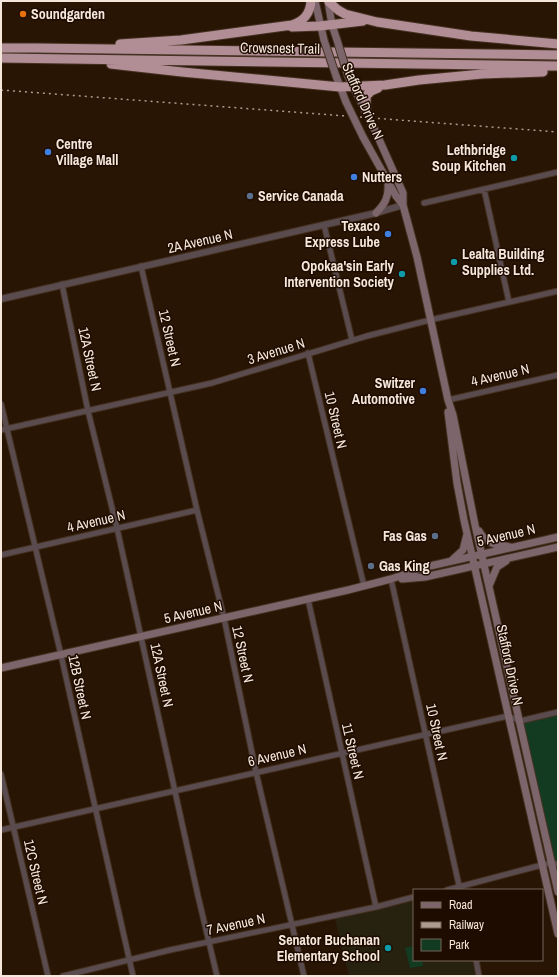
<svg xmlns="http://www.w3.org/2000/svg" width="559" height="977" font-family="'Archivo Narrow',sans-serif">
  <rect width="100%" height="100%" fill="#291504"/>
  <path fill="#272110" d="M414 897V960H476L479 976H349L334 915Z"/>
  <path fill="#133b22" d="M558 712V864L551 863 520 721Z
    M414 946V960H422L423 966 410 968 405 948Z"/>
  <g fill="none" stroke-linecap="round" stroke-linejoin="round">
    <defs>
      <path id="minor" d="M484 189 509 302
        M424 203 558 172
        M324 225 352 340
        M141 266 197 510 224 618 256 772 304 976
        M62 284 88 411 117 528 198 896 217 976
        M308 353 364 586
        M448 400 558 375
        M1 404 61 655 133 976
        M1 430 212 383 367 336 430 320 558 291
        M1 555 197 510
        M391 579 460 890
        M308 599 376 907
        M1 774 48 976
        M1 830 508 716 520 721 558 712
        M447 890 542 865 551 863 558 864
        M476 960 479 976
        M63 976 170 950 376 907 414 897"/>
      <path id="tertiary" d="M1 299 376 213 403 205"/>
      <path id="secondary" d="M315 1 324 40
        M328 1 332 25 337 40
        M336 76 346 102
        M348 76 365 110
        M363 137 396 196 403 205
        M378 137 403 193V205L417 257 448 400 453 415 475 525 558 892
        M376 213C385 204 389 197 388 184
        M448 412 457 483 464 520 558 934
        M479 531C487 545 495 544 510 547
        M452 560 463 550 467 534
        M402 579 425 577 558 547
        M489 586 497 567 506 561
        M1 668 348 590 391 579 430 566 558 537"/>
      <path id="motorway" d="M329 2 338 10 345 14 377 22 471 36 558 44
        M292 27 320 26 363 21
        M120 44 181 40 292 25C304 21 310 14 311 1
        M1 48H36L558 55
        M1 58 558 66
        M111 64 182 72 340 87 385 85 419 80 482 74 543 72
        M366 111V96L371 91 378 88"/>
    </defs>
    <use href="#minor" stroke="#463222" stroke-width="7"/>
    <use href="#tertiary" stroke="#463222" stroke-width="8"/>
    <use href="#secondary" stroke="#463222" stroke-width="9"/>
    <use href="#motorway" stroke="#463222" stroke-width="11"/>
    <use href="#minor" stroke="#594b4e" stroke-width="5"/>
    <use href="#tertiary" stroke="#594b4e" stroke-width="6"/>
    <use href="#secondary" stroke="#7d666b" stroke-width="7"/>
    <use href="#motorway" stroke="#b18e96" stroke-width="9"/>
    <path stroke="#ac9b8e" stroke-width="1.5" stroke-dasharray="2 4" stroke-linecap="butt" d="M1 90 558 132"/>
    <defs>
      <path id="secondary-bridge" d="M324 40 336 76
        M337 40 348 76
        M346 102 363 137
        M366 111 378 137"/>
    </defs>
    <use href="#secondary-bridge" stroke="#463222" stroke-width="9" stroke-linecap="butt"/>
    <use href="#secondary-bridge" stroke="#7d666b" stroke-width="7"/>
  </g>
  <circle fill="#e8710a" stroke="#1f0c00" stroke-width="1.5" cx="23" cy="14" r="4"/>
  <g fill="#3f7fe0" stroke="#1f0c00" stroke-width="1.5">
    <circle cx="48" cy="152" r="4"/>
    <circle cx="354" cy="177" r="4"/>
    <circle cx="388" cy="234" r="4"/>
    <circle cx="423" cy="391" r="4"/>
  </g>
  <g fill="#0f9aa8" stroke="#1f0c00" stroke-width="1.5">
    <circle cx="514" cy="158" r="4"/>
    <circle cx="454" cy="262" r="4"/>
    <circle cx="402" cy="274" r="4"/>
    <circle cx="388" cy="948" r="4"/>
  </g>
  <g fill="#5c6f8a" stroke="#1f0c00" stroke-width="1.5">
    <circle cx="250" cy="196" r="4"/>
    <circle cx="435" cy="536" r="4"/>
    <circle cx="371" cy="566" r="4"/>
  </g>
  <g text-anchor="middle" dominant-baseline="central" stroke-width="3" stroke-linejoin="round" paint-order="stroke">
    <g font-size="14" font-weight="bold" fill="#f5e7dc" stroke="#1f0c00" text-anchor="start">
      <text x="31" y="14">Soundgarden</text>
      <text x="56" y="144">Centre<tspan x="56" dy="16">Village Mall</tspan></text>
      <text x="506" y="150" text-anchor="end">Lethbridge<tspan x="506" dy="16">Soup Kitchen</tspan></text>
      <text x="362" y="177">Nutters</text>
      <text x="258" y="196">Service Canada</text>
      <text x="380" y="226" text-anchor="end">Texaco<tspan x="380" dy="16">Express Lube</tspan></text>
      <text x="462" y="254">Lealta Building<tspan x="462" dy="16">Supplies Ltd.</tspan></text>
      <text x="394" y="266" text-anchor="end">Opokaa'sin Early<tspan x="394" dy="16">Intervention Society</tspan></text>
      <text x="415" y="383" text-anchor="end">Switzer<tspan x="415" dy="16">Automotive</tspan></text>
      <text x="427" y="536" text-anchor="end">Fas Gas</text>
      <text x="379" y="566">Gas King</text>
      <text x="380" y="940" text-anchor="end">Senator Buchanan<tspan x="380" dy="16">Elementary School</tspan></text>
    </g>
    <g font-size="14" fill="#f5e7dc" stroke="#1f0c00">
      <text transform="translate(280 48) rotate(1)">Crowsnest Trail</text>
      <text transform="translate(363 101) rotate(66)">Stafford Drive N</text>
      <text transform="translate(200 241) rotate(-13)">2A Avenue N</text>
      <text transform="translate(170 338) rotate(77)">12 Street N</text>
      <text transform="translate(276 351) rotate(-17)">3 Avenue N</text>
      <text transform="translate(90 359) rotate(78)">12A Street N</text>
      <text transform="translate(500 375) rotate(-13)">4 Avenue N</text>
      <text transform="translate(336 420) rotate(77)">10 Street N</text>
      <text transform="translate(96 521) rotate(-13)">4 Avenue N</text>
      <text transform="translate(506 535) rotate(-13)">5 Avenue N</text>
      <text transform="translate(193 612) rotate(-13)">5 Avenue N</text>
      <text transform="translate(243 654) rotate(78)">12 Street N</text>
      <text transform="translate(510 665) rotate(78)">Stafford Drive N</text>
      <text transform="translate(162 675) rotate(78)">12A Street N</text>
      <text transform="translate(80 687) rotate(78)">12B Street N</text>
      <text transform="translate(437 732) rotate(78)">10 Street N</text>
      <text transform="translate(353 751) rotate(77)">11 Street N</text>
      <text transform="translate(277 755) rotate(-13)">6 Avenue N</text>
      <text transform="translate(36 872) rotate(77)">12C Street N</text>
      <text transform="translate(236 924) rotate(-12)">7 Avenue N</text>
    </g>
  </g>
  <rect width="559" height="977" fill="none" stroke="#f5e7dc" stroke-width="4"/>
  <rect x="413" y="889" width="130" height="72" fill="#1f0c00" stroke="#756458"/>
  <rect x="421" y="902" width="20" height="6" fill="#7d666b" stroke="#756458"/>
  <text x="449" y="909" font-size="12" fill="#f5e7dc">Road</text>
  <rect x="421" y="922" width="20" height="6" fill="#ac9b8e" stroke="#756458"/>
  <text x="449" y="929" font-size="12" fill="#f5e7dc">Railway</text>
  <rect x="421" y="939" width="20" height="12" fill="#133b22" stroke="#756458"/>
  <text x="449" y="949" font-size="12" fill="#f5e7dc">Park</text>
</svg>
